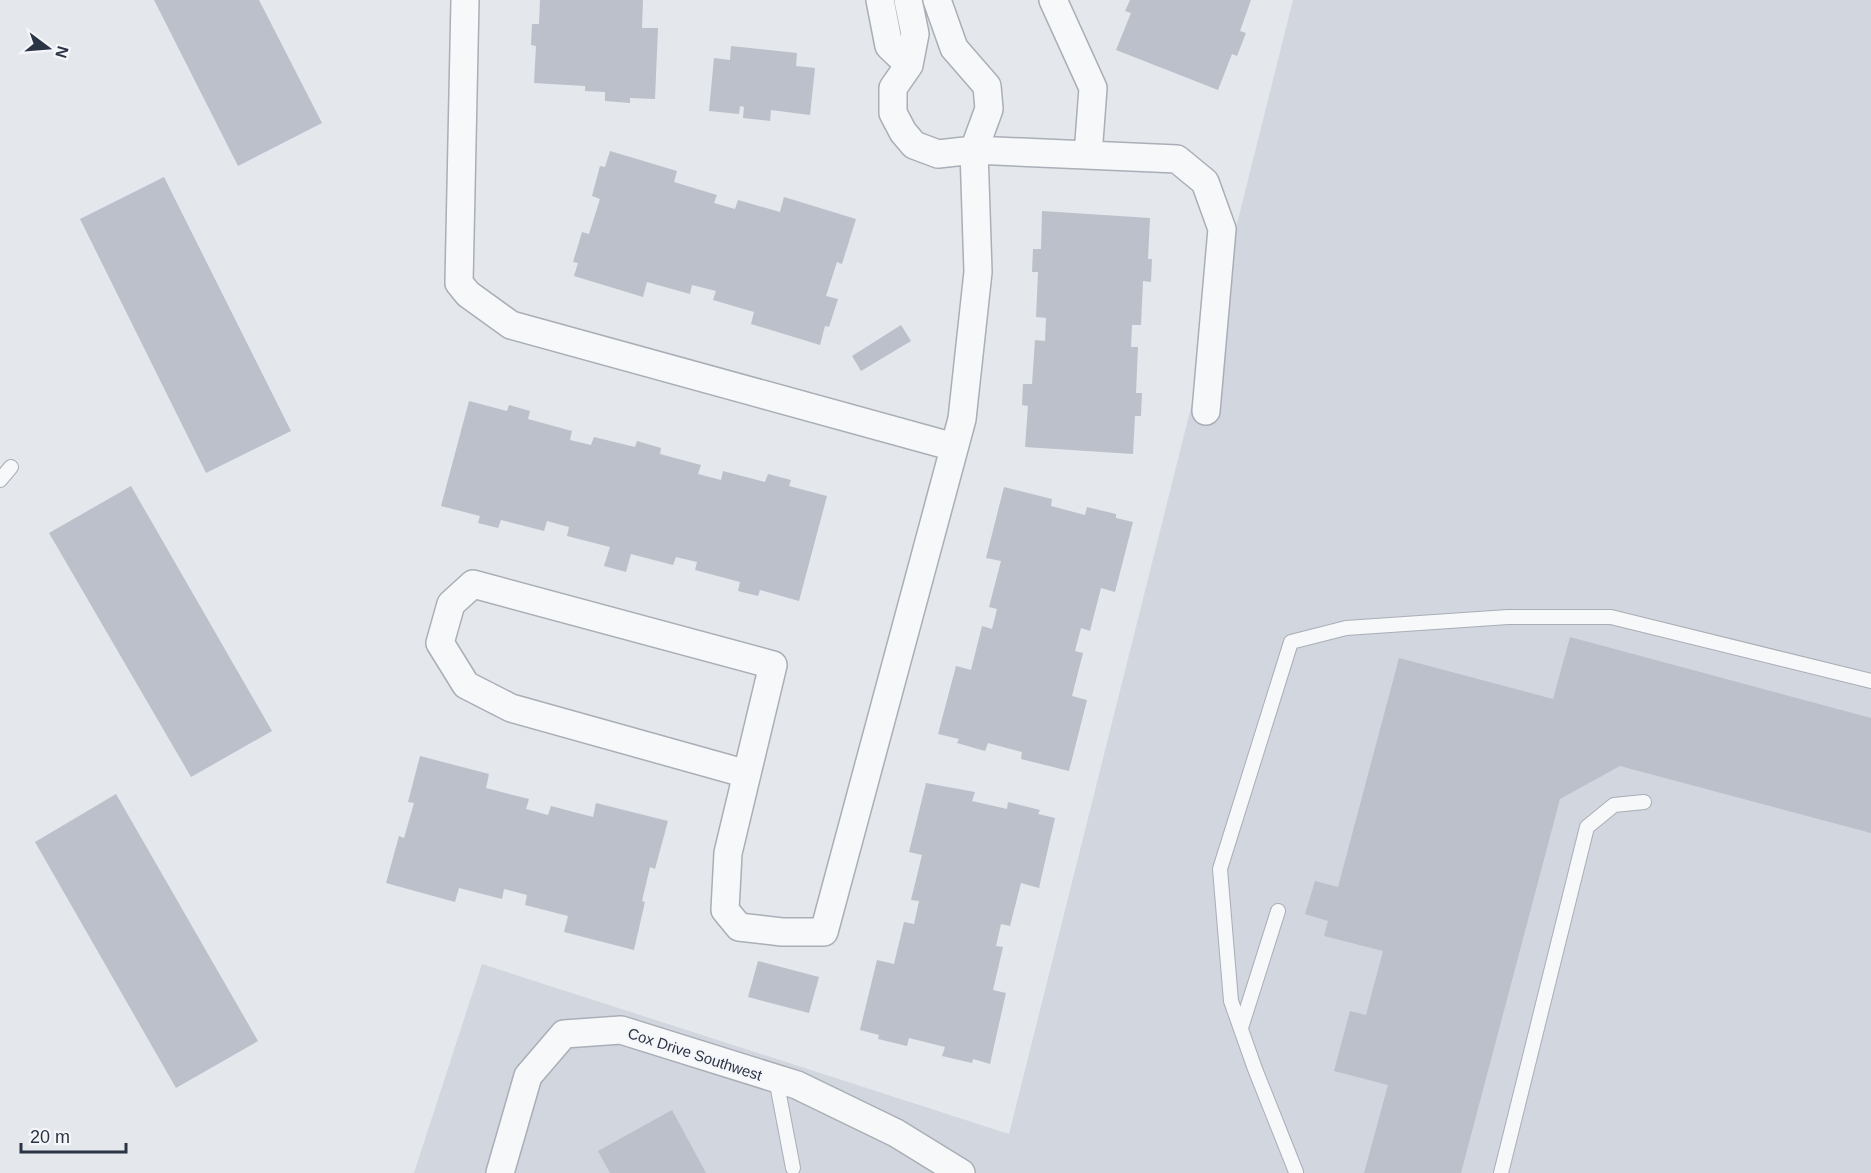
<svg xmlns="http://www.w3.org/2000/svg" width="1871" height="1173" font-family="Helvetica,sans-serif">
  <rect width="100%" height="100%" fill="#e4e7ec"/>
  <path fill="#d2d6de" d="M1293 0H1871V1173H414L482 964 1009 1134Z"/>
  <path fill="#bbc0ca" d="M154 0H259L322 123 238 166Z
    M540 0H643L642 28H658L655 99 630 98V103L605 101V92L585 91V86L534 83 536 46 531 45 532 24H539Z
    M1130 0H1251L1240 31 1246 33 1237 56 1232 54 1218 90 1116 50 1131 13 1125 11Z
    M731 46 797 53 796 66 815 68 810 115 771 110 770 121 743 118 744 107 740 106 739 114 709 111 714 58 730 60Z
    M610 151 677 171 674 182 717 195 714 203 735 209 738 200 780 212 784 197 856 219 842 264 837 262 826 296 838 299 829 327 825 326 820 345 751 324 754 312 713 300 716 291 692 285 690 294 647 282 643 297 574 276 578 263 573 262 582 232 589 234 600 199 592 196 600 166 605 167Z
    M164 177 291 431 206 473 80 219Z
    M1042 211 1150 218 1148 259H1152L1151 282 1143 281 1141 325H1132L1131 347H1138L1136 393H1142L1141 416H1135L1133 454 1025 447 1028 406 1022 405 1023 384H1032L1035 340 1045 341 1046 318 1036 317 1038 272H1032L1033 249H1041Z
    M901 325 911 341 861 371 852 356Z
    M469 401 507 411 509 405 530 411 528 419 572 431 570 440 591 445 594 437 635 447 637 441 661 448 660 454 701 465 698 474 721 480 723 471 765 482 768 474 791 480 789 486 827 496 799 601 760 590 758 596 738 591 740 582 695 570 697 562 676 557 673 565 631 554 626 572 604 566 610 547 567 536 569 527 547 521 544 531 501 520 498 528 478 523 480 516 441 506Z
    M131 486 272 731 191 777 49 533Z
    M1004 487 1052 499 1051 506 1085 515 1087 507 1116 514V518L1133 522 1115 592 1101 588 1090 631 1081 628 1075 651 1083 653 1072 696 1087 700 1069 771 1021 759 1022 752 988 743 985 751 957 743 959 739 938 734 956 666 971 670 982 626 992 629 997 609 989 607 1001 561 986 558Z
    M1570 637 1871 718V833L1620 766 1560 799 1461 1173H1364L1388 1085 1334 1071 1350 1011 1366 1015 1383 951 1324 936 1328 921 1305 914 1315 881 1338 887 1399 658 1553 699Z
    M420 756 489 774 486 788 529 799 526 809 548 815 551 806 593 817 596 803 668 821 655 869 650 867 642 901 645 902 634 950 564 932 568 916 525 905 527 895 504 889 502 899 459 888 455 902 386 883 399 836 404 838 414 803 408 802Z
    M926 783 975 792 972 801 1007 809 1008 802 1040 810 1038 814 1055 818 1039 888 1021 883 1010 926 1001 924 996 946 1003 947 993 990 1006 993 990 1064 973 1059 972 1063 942 1056 945 1047 909 1038 907 1046 878 1039 879 1035 860 1030 877 960 894 964 904 922 914 924 919 901 911 900 922 855 909 852Z
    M116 794 258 1041 176 1088 35 842Z
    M758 961 819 977 809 1013 748 997Z
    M672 1110 706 1173H610L598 1151Z"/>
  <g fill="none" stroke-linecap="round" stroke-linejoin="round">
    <defs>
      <path id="service" d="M0 480 11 467
        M1241 1028 1278 911
        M776 1079 793 1168
        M1296 1172 1255 1069 1231 1001 1220 869 1291 642 1346 628 1508 617H1611L1871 681
        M1501 1173 1587 827 1614 805 1644 802"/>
      <path id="minor" d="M465 0 459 283 468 294 511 325 954 447
        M880 0 889 46 909 65
        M908 0 915 34 909 65 893 88V113L903 132 914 145 938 154 974 150 1177 159 1205 182 1222 229 1206 411
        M1053 0 1093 88 1088 155
        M747 774 511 708 466 685 440 643 451 604 473 584 773 665 728 853 725 910 739 927 782 932H824L962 419 978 272 974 150 989 109 987 86 954 48 937 0
        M500 1173 528 1076 564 1034 621 1030 797 1085 896 1133 961 1173"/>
    </defs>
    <use href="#service" stroke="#a9aeb7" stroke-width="16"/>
    <use href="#minor" stroke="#a9aeb7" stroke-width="30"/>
    <use href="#service" stroke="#f7f8fa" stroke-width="14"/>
    <use href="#minor" stroke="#f7f8fa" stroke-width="27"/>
  </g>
  <g text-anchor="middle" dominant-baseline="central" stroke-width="5" stroke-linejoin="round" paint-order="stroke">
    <g font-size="15" fill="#2b3445" stroke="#f4f6f9">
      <text transform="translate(695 1054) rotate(18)">Cox Drive Southwest</text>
    </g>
  </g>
  <g transform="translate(48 48) rotate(106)" stroke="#f4f6f9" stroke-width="4.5" paint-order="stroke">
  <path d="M0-4.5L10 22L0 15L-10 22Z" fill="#2b3445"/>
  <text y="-9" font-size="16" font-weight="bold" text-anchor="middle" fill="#2b3445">N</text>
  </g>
  <path d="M21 1143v9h105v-9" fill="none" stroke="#2b3445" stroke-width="3"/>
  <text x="30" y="1143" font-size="18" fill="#2b3445" stroke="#f4f6f9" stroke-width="4.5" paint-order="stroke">20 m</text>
</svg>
